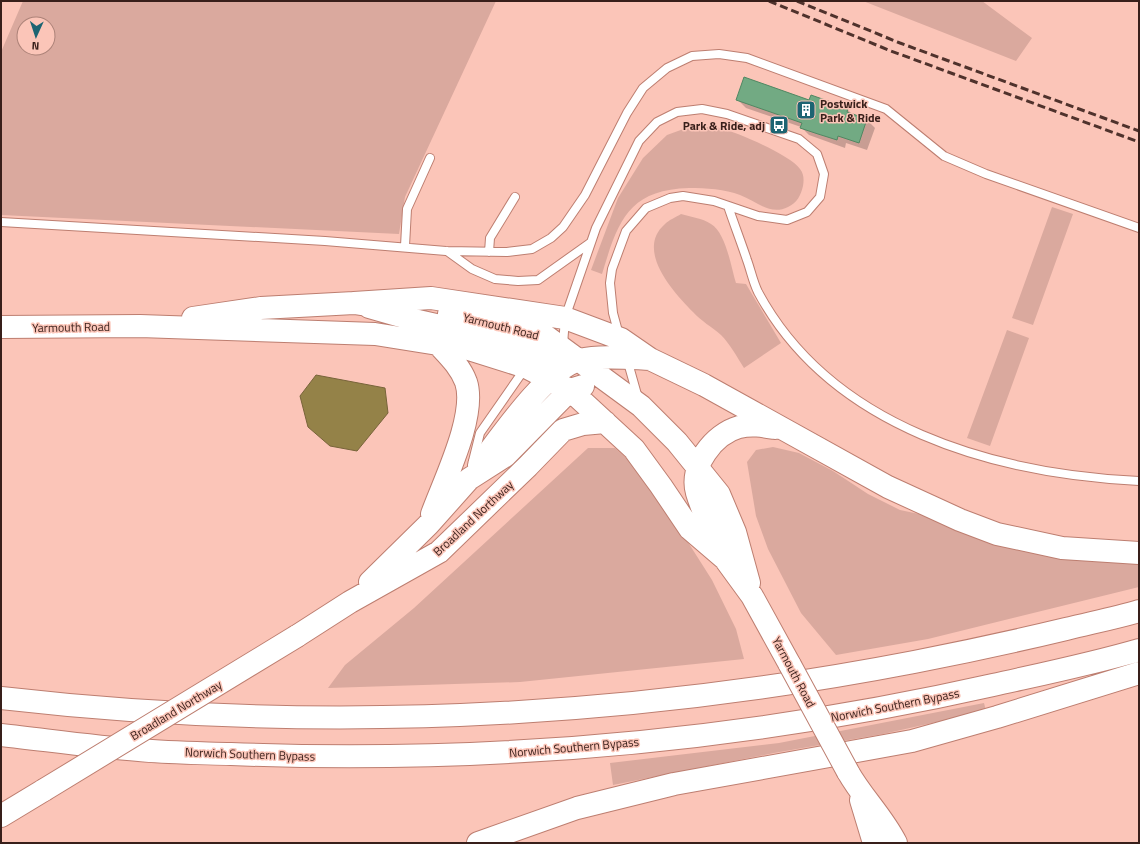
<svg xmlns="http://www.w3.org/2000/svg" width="1140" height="844" font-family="'Titillium Web',sans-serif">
  <rect width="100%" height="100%" fill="#fbc5b8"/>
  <path fill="#daa99e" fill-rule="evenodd" d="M23 1H496L405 197 399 234 1 215V52ZM24 24H48V48H24Z
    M863 1H982L1032 38 1016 61Z
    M689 127C699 128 710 126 720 128 736 132 791 155 800 169 804 174 804 180 803 186 801 195 797 203 788 207 770 216 756 201 740 195 725 189 706 188 689 188 628 190 618 221 602 274L591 270 618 198 643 158 667 135Z
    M1052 207 1073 214 1033 325 1012 318Z
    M681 214C691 217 702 218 711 224 726 233 731 267 736 283L746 284 781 343 744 368C737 357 730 344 721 335 712 327 701 321 693 312 673 292 635 250 665 224 669 220 676 217 681 214Z
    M1007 330 1029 338 990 446 967 438Z
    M773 447 799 453 833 471 868 494 900 510 1139 560V587L928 639 836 655 801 613 768 549 756 516 747 462 756 450Z
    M588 448H615L646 476 712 580 736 629 744 659 520 682 328 688 345 665 414 608Z
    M984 703 986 711 883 734 774 753 613 785 610 763 779 743Z"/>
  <path fill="#948248" stroke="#78643a" d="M316 375 385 388 388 413 357 451 330 446 308 427 300 396Z"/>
  <path fill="#0003" d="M738 100 810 101 847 109 854 116 867 120 875 128 867 150 846 143 845 148 809 135 801 127 746 108Z"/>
  <path fill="#72aa83" stroke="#518762" d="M744 77 809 100 811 95 848 108 847 112 867 119 859 143 838 136 837 140 818 134 800 128 802 123 736 100Z"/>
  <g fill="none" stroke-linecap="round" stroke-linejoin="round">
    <defs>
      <path id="lane" d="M728 206C734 224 741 242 747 260 751 271 753 282 758 292 831 428 995 474 1139 481
        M1 222 325 241 446 251 507 252 532 249 551 238 563 227 585 195 627 113 643 88 667 68 692 56 719 54 747 58 886 109 944 156 986 174 1139 228
        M405 246 407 209 430 158
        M447 251 472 269 495 279 518 281 538 280 590 243
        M489 252 490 238 515 197
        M563 345 565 318 596 228 639 141 657 122 677 112 702 109 727 114 799 139 817 154 824 174 820 197 807 212 787 220 758 216 714 201 683 196 670 198 646 208 626 231 612 269 610 283 613 313 619 335
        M627 359 638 398
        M473 461 480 433 526 367"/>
      <path id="highway" d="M354 303 431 298 565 318 621 339 650 359 704 385 888 487 960 520 997 534 1062 548 1139 553
        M369 307 418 321 508 341 549 363
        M449 314 512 327 547 337 641 406 677 442 719 494 735 532 749 583
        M193 318 261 308 354 303 367 305
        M1 327 140 326 375 334 469 349 526 367 570 390 634 449 661 486 690 529 725 559 752 596 790 665
        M479 465C499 439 548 367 580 360 600 355 629 358 650 359
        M432 514C444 481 477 415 466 382 460 366 448 355 437 343
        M723 555C715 535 703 514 697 493 689 466 714 434 739 427 752 424 763 426 775 428
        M370 582 428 525 469 479 505 456 570 390 583 386
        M297 636 350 602 439 552 528 466 563 430 583 424 605 422
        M1 698C306 733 613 720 914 662 965 652 1016 641 1066 629 1090 623 1115 618 1139 611
        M1 735C47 740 93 747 139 750 169 753 200 753 231 754 486 764 744 741 993 685 1042 674 1091 664 1139 650
        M848 772C862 797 883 817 896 843
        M861 800 874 843
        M1 816 44 790
        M478 843 577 808 674 784 912 741 997 717 1139 673"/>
    </defs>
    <use href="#lane" stroke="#bd7e70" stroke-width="10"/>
    <use href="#highway" stroke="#bd7e70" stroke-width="24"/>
    <use href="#lane" stroke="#fff" stroke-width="8"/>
    <use href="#highway" stroke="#fff" stroke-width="22"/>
    <path stroke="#4f322c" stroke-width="3" stroke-dasharray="8 4" stroke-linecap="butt" d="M769 1 891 51 1139 142
      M797 1 900 43 1139 131"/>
    <defs>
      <path id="highway-bridge" d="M790 665 848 772
        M44 790 297 636"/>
    </defs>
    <use href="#highway-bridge" stroke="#bd7e70" stroke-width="24" stroke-linecap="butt"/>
    <use href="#highway-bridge" stroke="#fff" stroke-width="22"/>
  </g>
  <defs>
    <symbol id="building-square" viewBox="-11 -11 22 22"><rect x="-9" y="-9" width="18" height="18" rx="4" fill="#1c6472" stroke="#fbc5b8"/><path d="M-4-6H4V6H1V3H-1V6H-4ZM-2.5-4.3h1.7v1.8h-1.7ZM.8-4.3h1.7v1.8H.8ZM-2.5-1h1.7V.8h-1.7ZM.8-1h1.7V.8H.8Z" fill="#fff"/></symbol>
    <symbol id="bus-square" viewBox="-11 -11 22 22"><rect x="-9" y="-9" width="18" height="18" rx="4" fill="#1c6472" stroke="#fbc5b8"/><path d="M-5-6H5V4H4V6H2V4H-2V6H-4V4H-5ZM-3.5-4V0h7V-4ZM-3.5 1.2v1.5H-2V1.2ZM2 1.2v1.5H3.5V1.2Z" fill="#fff"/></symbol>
  </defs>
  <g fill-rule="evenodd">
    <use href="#building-square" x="795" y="99" width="22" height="22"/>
    <use href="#bus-square" x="768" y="114" width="22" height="22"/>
  </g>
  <g text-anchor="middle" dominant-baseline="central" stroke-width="3" stroke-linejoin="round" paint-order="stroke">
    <g font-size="12" font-weight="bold" fill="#381f1a" stroke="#fbc5b8" text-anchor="start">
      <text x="820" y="103">Postwick<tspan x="820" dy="14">Park &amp; Ride</tspan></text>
      <text x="765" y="125" text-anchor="end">Park &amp; Ride, adj</text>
    </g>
    <g font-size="12" fill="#381f1a" stroke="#fbc5b8">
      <text transform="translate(501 326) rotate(14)">Yarmouth Road</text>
      <text transform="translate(71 327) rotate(-1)">Yarmouth Road</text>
      <text transform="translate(473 518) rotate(-43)">Broadland Northway</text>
      <text transform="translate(794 672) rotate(62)">Yarmouth Road</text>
      <text transform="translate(895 705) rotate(-11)">Norwich Southern Bypass</text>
      <text transform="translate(176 710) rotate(-31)">Broadland Northway</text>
      <text transform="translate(574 747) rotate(-5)">Norwich Southern Bypass</text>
      <text transform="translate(250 754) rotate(2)">Norwich Southern Bypass</text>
    </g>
  </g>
  <rect width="1140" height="844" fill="none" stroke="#381f1a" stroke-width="4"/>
  <g transform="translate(36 36) rotate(183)"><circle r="19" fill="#fbc5b8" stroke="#ad8379"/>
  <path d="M0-3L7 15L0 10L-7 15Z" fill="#1c6472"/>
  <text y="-6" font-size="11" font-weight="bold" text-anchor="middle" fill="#381f1a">N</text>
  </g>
</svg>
